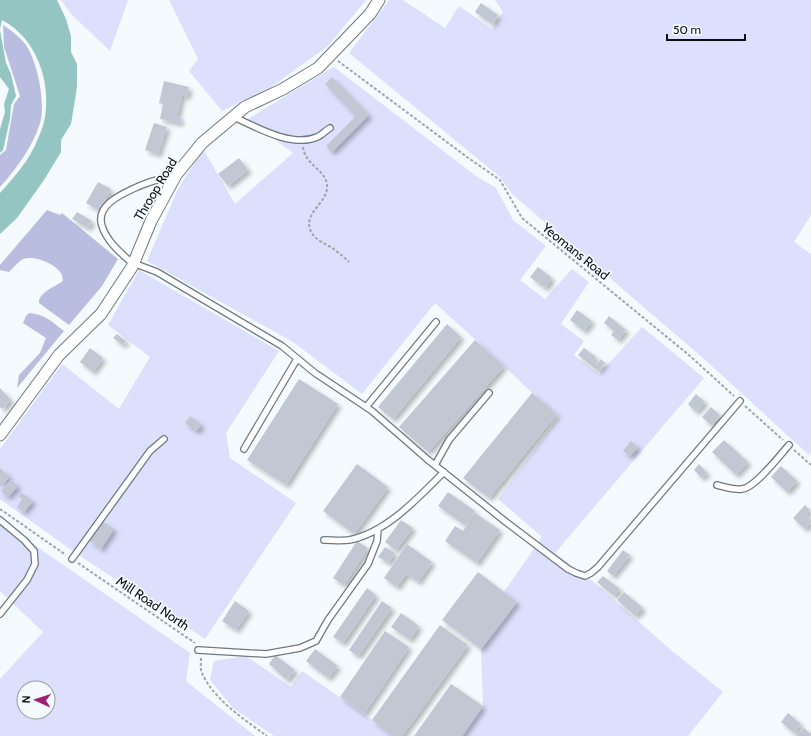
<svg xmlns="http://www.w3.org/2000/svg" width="811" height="736" font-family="Cabin,sans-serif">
  <defs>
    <filter id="shadow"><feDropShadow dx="3.5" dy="3.5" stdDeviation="2" flood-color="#0004"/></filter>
  </defs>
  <rect width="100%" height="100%" fill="#f4fafd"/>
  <path fill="#dce0fc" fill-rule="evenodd" d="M61 0H128L110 51 71 14Z
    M169 0H366L328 46 271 87 222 111 189 71 198 59Z
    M389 0H403L445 28 459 6 492 29 503 12 495 0H811V215L794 242 811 254V452L809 455 703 358 512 194 500 177 349 53Z
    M334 67 476 176 496 188 513 220 546 246 520 280 545 299 572 269 589 282 561 324 584 341 574 355 599 374 642 327 704 378 555 553 595 583 671 650 723 692 688 736H462L483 706 481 649 517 602 504 592 542 537 498 499 559 417 557 414 532 393 504 366 435 303 362 394 293 342 147 261 178 189 203 149 235 204 293 153 248 119Z
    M139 270 279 351 226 433 230 458 296 503 205 639 70 549 0 499V449L62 364 119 409 150 357 108 325Z
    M0 521 190 653 186 681 255 736H0V679L43 632 0 591ZM24 688H48V712H24Z
    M246 656 291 687 302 671 364 714 394 736H274L233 708 210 680 214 661Z"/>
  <path fill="#b9bde0" d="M3 25C11 30 20 37 26 45 37 61 45 100 41 119 36 142 15 171 0 187V155L6 150 14 104 20 96 4 47Z
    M47 210 60 215 62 213 118 259 102 286 69 325 39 303C38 293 56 286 63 281 63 280 62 275 62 275 57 264 34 255 23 259 18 262 13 268 9 272L0 270V265Z
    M29 313C45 314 52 322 64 331L17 388 19 375 40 353 46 338 23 323 26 316Z"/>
  <path fill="#95c5c3" d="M0 0H57L66 19 71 36V52L77 64V87L71 124 61 140V152L44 180 17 218 0 234V193C14 177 29 161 37 141 40 134 44 125 45 117 51 80 36 38 2 20L0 29Z
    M0 30 6 63 11 74 16 96 11 105 10 119 3 150 0 153V129L5 112 4 104 9 89 0 77Z"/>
  <path fill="#c1c8d4" filter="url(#shadow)" d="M481 3 498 15 492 24 475 12Z
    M332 77 369 115 332 152 326 146 356 116 325 84Z
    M164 81 189 87 187 97 182 95 177 117 181 118 180 123 160 119 163 104 159 103Z
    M154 123 167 127 158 154 145 150Z
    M239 158 248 170 228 186 218 174Z
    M98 182 111 189 99 210 86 203Z
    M77 212 92 221 88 228 72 219Z
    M538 267 552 278 545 288 530 277Z
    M577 310 592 321 584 331 570 320Z
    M609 316 626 330 618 340 611 335 614 331 604 323Z
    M447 324 461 337 393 419 378 407Z
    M117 334 126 341 123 345 113 338Z
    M475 340 504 366 428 452 399 427Z
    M90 348 103 358 93 372 80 362Z
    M584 348 596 357 593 361 597 364 601 359 605 363 598 371 578 355Z
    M299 379 338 404 286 485 247 460Z
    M0 388 11 400 2 409 0 407Z
    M532 393 557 414 489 498 463 478Z
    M696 394 705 402 696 412 688 404Z
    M711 407 720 415 711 425 702 417Z
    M190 416 202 425 196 431 185 423Z
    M724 440 748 462 736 475 712 452Z
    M631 441 638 447 630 456 623 451Z
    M357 464 388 487 354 534 323 511Z
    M699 464 707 473 702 478 694 470Z
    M781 466 797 481 787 492 771 477Z
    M0 468 10 477 0 487Z
    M11 480 18 486 8 497 1 491Z
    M448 492 475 511 465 525 438 506Z
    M22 493 33 501 24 512 17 507 22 499 18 496Z
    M805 505 810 510 805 515 811 520V522L805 529 793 518Z
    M475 513 500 530 477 563 445 541 455 526 463 531Z
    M401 520 413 528 396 550 385 542Z
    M102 521 114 529 101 549 89 540Z
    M357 541 368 548 344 585 333 578Z
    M407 544 432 562 418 582 406 574 397 587 384 578Z
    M385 547 395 553 389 563 378 557Z
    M623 550 630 555 613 576 607 571Z
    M478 572 517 602 481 649 442 620Z
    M603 576 620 589 614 596 597 582Z
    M367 588 376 595 343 643 333 637Z
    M624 592 643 608 635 616 617 600Z
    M235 601 249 611 236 630 222 621Z
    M382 601 392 608 358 656 349 650Z
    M401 613 419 626 410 640 391 627Z
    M440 625 468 645 402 736H394L372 720Z
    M385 631 409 647 364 714 340 697Z
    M315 649 338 666 328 678 306 661Z
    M275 655 295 670 287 680 269 664Z
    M451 684 483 706 462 736H414Z
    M788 713 801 724 794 733 781 722Z
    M804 728 811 734V736H796Z"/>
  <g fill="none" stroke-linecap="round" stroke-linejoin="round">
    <defs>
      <path id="lane" d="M234 117C256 127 292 148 317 137 322 135 326 130 330 128
        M133 263 157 272 282 346 315 373 372 411 427 459 506 522 568 569 576 573 585 576 591 573 598 567 740 401
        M133 264C121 253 107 242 102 226 95 205 122 194 137 187 144 184 151 181 158 180 163 179 168 180 173 181
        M366 407 436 322
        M244 449 297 359
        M435 465 449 440 489 393
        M717 485C725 487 734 490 742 489 755 488 780 455 789 445
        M0 520 24 540 34 551 35 564 27 580 0 614
        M324 540C332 540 341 541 349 540 386 533 418 498 444 472
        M72 559 150 451 164 439
        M198 650 266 654 300 648 316 641 328 620 368 564 377 541 378 529"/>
      <path id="street" d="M0 435 59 355 101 314 132 267 151 221 176 175 202 143 245 107 283 89 318 68 370 14 379 0"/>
    </defs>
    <use href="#lane" stroke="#6d7981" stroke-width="8"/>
    <use href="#street" stroke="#6d7981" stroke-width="13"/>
    <path stroke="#a0a5a8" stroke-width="2" stroke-dasharray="3 2" stroke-linecap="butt" d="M338 61 467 157 500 180 522 218 690 356 734 396
      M303 147C305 165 326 170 327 185 329 202 304 212 310 229 313 240 327 244 335 250 340 254 345 258 349 262
      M745 406 783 440
      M794 450 811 465
      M0 509 66 555
      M78 563 195 643
      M201 658C201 663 200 669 202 673 213 699 245 720 267 736"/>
    <use href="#lane" stroke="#fff" stroke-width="5.5"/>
    <use href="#street" stroke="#fff" stroke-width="11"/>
  </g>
  <g text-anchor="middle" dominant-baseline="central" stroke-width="3.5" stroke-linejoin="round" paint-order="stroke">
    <g font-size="13" fill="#0b0f12" stroke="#f4fafd">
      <text transform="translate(155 189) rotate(-59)">Throop Road</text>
      <text transform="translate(576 251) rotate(39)">Yeomans Road</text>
      <text transform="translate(153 603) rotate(34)">Mill Road North</text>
    </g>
  </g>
  <g transform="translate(36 700) rotate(273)"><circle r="19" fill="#f4fafd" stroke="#979c9f"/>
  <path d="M0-3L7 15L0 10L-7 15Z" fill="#9f2074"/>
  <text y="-6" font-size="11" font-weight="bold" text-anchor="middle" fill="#0b0f12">N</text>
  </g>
  <path d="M667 34v6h78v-6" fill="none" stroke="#0b0f12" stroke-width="2"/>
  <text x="673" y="34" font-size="12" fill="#0b0f12" stroke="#f4fafd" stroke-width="3" paint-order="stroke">50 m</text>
</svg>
